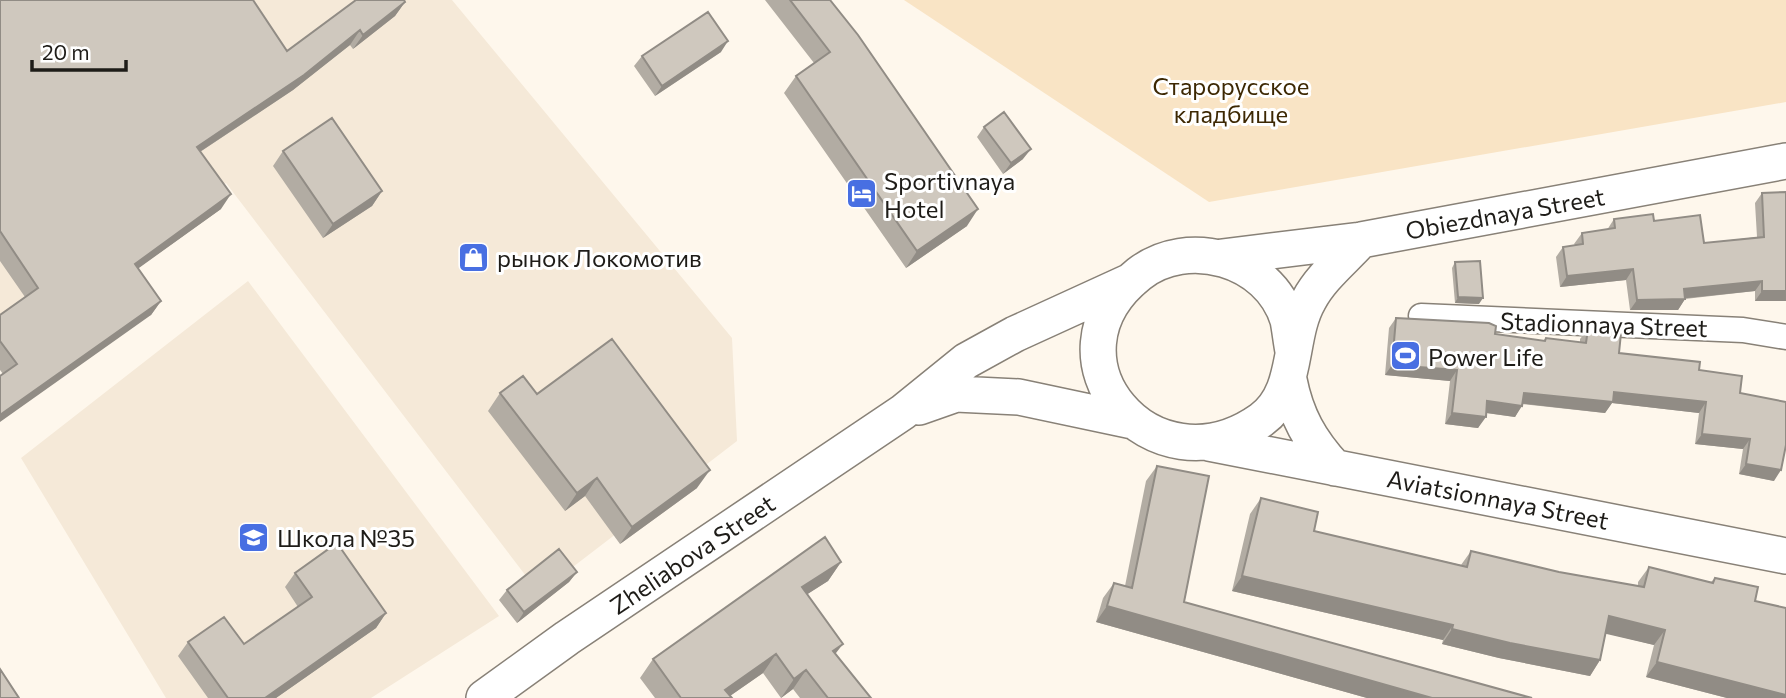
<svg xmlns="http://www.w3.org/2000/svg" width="1786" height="698" font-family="Commissioner,sans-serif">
  <rect width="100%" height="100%" fill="#fef7ec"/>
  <path fill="#f5e9d8" d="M0 0H452L732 338 737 441 539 593 226 183 0 332Z
    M248 281 499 616 371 698H166L21 458Z"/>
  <path fill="#f9e4c5" d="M904 0H1786V102L1209 202Z"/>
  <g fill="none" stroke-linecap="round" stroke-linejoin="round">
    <defs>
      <path id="street" d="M1421 316 1743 330 1786 337"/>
      <path id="secondary" d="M1222 257 1361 240 1786 161
        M1293 351C1291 341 1290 330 1288 320 1269 258 1187 236 1139 274 1034 357 1152 497 1261 420 1300 392 1287 338 1309 300 1321 277 1344 259 1361 240
        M1289 380C1296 416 1310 441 1335 468
        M919 407 956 394 1019 397 1132 421
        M1209 443 1786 556
        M484 698 567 638 903 412 966 361 1015 334 1131 281"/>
    </defs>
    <use href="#street" stroke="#888177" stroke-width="27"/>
    <use href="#secondary" stroke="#888177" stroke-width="38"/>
    <use href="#street" stroke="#fff" stroke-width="24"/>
    <use href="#secondary" stroke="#fff" stroke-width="35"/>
  </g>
  <path fill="#b2aca3" d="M0 0 287 51 405 2 395 16 353 49 350 45 293 90 200 152 221 209 138 268 161 301 151 315 3 374 0 370V315L25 297 0 261Z
    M765 0H830L967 226 906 268 784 93 796 76 814 63Z
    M721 52 655 96 634 66 642 56Z
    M984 127 1023 159 1003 174 977 137Z
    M283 151 382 191 372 206 323 238 273 166Z
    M1762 193 1786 301H1755V291L1685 299 1678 310H1630L1626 280 1560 287 1556 257 1563 247 1575 245 1574 244 1582 233 1607 230 1614 219 1654 221 1704 243 1757 237 1755 203Z
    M1455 262 1479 304 1455 303 1452 268Z
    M1396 318 1543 341 1546 338 1580 343V339L1588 329 1619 353 1699 370 1740 393 1774 481 1739 474 1743 449 1695 444 1699 413 1612 403 1605 413 1522 404 1515 417 1486 413 1478 428 1445 424 1450 381 1385 375 1389 328Z
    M500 393 537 394 697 488 620 544 585 496 565 511 488 411Z
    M1157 466 1184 602 1532 698H1367L1096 622 1103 598 1114 583 1125 586 1146 481Z
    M1261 498 1314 531 1461 565 1471 551 1559 572 1638 586V582L1649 567 1711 582 1715 578 1755 601 1786 698H1727L1646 677 1654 645 1606 633 1600 660 1590 676 1499 658 1442 644 1443 640 1232 591 1250 514Z
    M841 562 828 581 807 594 835 654 871 698H800L793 689 781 698 763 673 730 696 732 698H655L640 678 653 659Z
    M577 572 569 582 517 623 499 600 507 590Z
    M295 573 386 613 376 628 276 698H208L178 656 188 642 244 644 298 607 285 587Z"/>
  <path fill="#918c85" d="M405 2 395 16 353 49 363 35Z
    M360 30 350 45 293 90 186 161 197 147Z
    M728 41 721 52 655 96 662 86Z
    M1031 149 1023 159 1003 174 1011 163Z
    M382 191 372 206 323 238 333 224Z
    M231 194 221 209 125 278 135 264Z
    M978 209 967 226 906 268 917 251Z
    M1633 269 1626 280 1560 287 1567 276Z
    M1762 281 1755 291 1678 299H1685L1678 310H1630L1637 300 1684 289Z
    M1762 291H1786V301H1755Z
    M1458 297 1483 298 1479 304 1455 303Z
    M161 301 151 315 0 422V415Z
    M1392 365 1457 370 1450 381 1385 375Z
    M1614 392 1706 402 1699 413 1612 403 1605 413 1517 403 1524 393Z
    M1487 401 1522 406 1515 417 1480 412Z
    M1452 413 1486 417 1478 428 1445 424Z
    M1702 434 1750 439 1743 449 1695 444Z
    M1746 464 1781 470 1774 481 1739 474Z
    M710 470 697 488 620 544 632 527Z
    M597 478 585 496 565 511 577 493Z
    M841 562 828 581 789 606 802 587Z
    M577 572 569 582 517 623 524 612Z
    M1242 576 1453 625 1443 640 1232 591Z
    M1107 606 1432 698H1367L1096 622Z
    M386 613 376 628 276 698H265Z
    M1609 616 1665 630 1654 645 1598 632Z
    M1452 629 1600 660 1590 676 1499 658 1442 644Z
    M843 644 829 662 833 651Z
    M776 654 763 673 727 698 725 690Z
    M1657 662 1786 695V698H1727L1646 677Z
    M806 670 793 689 781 698 794 679Z"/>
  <path fill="#cfc8be" stroke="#918c85" stroke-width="2" d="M0 0H253L287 51 356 0H404L405 2 363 35 360 30 304 75 197 147 231 194 135 264 161 301 0 415V376L17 364 0 341V315L38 288 0 231Z
    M790 0H830L858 35 978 209 917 251 796 76 830 52Z
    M708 12 728 41 662 86 642 56Z
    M1004 112 1031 149 1011 163 984 127Z
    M332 118 382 191 333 224 283 151Z
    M1786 192V291H1762V281L1684 289 1685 299 1637 300 1633 269 1567 276 1563 247 1583 244 1582 233 1615 228 1614 219 1653 214 1654 221 1700 215 1704 243 1764 237 1762 193Z
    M1480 261 1483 298 1458 297 1455 262Z
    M1396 318 1489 323 1496 326 1495 334 1545 341 1546 338 1586 343 1588 329 1621 333 1619 353 1700 362 1699 370 1742 376 1740 393 1786 402V445L1781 470 1746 464 1750 439 1702 434 1706 402 1614 392 1613 402 1524 393 1522 406 1487 401 1486 417 1452 413 1457 370 1392 365Z
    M612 339 710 470 632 527 597 478 577 493 500 393 523 376 537 394Z
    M1157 466 1209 476 1184 602 1532 698H1432L1107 606 1114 583 1132 588Z
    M1261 498 1318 512 1314 531 1467 567 1471 551 1559 572 1644 587 1649 567 1713 583 1715 578 1758 587 1755 601 1786 608V695L1657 662 1665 630 1609 616 1600 660 1510 643 1452 629 1453 625 1242 576Z
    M825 537 841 562 802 587 843 644 833 651 871 698H828L806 670 794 679 776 654 725 690 732 698H681L653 659Z
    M337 543 386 613 265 698H228L188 642 224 617 244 644 312 597 295 573Z
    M559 549 577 572 524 612 507 590Z
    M0 669 19 698H0Z"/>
  <defs>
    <symbol id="hotel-square" viewBox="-11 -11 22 22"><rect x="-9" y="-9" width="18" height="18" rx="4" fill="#486fe2" stroke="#fff"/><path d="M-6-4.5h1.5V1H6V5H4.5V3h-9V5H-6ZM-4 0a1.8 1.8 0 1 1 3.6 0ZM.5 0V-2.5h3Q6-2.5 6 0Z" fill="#fff"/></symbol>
    <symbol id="shop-square" viewBox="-11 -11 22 22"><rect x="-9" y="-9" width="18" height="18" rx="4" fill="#486fe2" stroke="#fff"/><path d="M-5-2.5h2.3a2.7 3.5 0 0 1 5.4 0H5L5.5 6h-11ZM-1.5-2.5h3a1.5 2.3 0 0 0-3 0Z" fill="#fff"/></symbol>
    <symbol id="stadium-square" viewBox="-11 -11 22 22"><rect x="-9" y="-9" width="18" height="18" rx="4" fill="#486fe2" stroke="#fff"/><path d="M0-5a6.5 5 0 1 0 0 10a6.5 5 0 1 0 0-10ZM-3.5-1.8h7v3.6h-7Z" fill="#fff"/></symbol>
    <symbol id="school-square" viewBox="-11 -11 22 22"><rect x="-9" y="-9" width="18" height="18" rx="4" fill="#486fe2" stroke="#fff"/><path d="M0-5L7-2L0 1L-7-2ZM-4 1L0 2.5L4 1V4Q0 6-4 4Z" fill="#fff"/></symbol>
  </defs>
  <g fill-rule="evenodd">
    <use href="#hotel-square" x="844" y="176" width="35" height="35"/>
    <use href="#shop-square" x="456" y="240" width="35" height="35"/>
    <use href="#stadium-square" x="1388" y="338" width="35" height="35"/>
    <use href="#school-square" x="236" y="520" width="35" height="35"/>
  </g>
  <g text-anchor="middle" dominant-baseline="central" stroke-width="6" stroke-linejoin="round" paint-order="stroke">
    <g font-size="24" fill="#3d2803" stroke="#fff">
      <text x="1231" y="85">Старорусское<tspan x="1231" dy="28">кладбище</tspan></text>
    </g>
    <g font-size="24" fill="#1e1c18" stroke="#fff" text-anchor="start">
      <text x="884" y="180">Sportivnaya<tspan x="884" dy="28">Hotel</tspan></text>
      <text x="497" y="257">рынок Локомотив</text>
      <text x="1428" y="356">Power Life</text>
      <text x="277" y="537">Школа №35</text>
    </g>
    <g font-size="24" fill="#1e1c18" stroke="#fff">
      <text transform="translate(1505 213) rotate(-10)">Obiezdnaya Street</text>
      <text transform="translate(1604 324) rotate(2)">Stadionnaya Street</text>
      <text transform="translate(1498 499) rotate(11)">Aviatsionnaya Street</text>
      <text transform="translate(692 554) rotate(-34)">Zheliabova Street</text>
    </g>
  </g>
  <path d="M32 60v10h94v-10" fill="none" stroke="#1e1c18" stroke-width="3.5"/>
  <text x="42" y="60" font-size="21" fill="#1e1c18" stroke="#ffffff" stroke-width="5" paint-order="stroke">20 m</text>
</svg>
